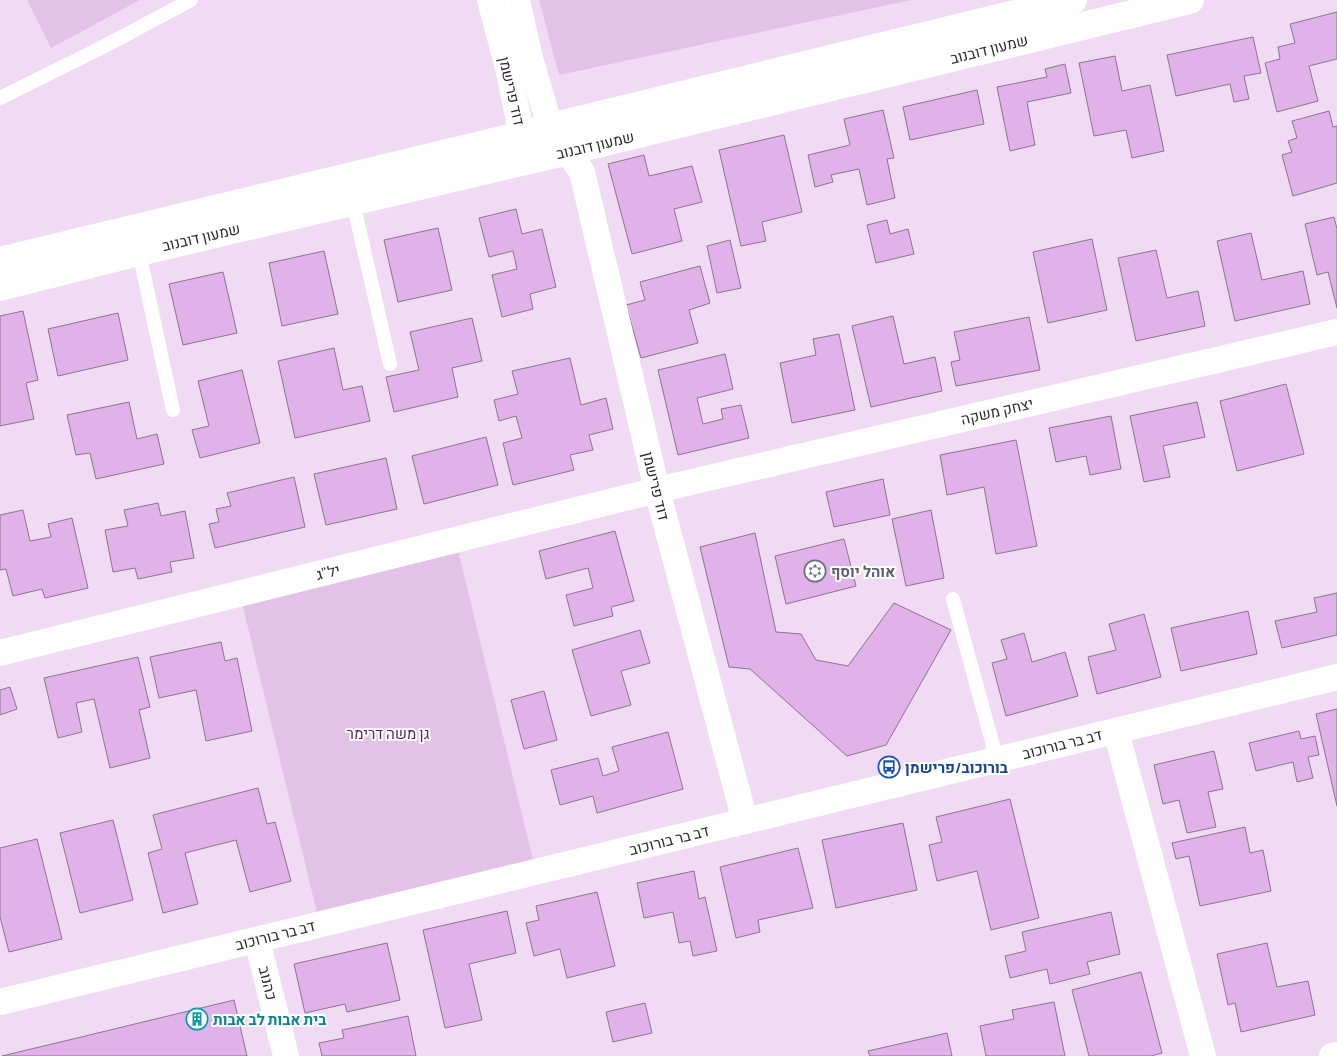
<svg xmlns="http://www.w3.org/2000/svg" width="1337" height="1056" font-family="Manrope,Heebo,sans-serif">
<style>
.green{fill:#e3c2e8}
.building{fill:#e1b1e9;stroke:#8a768d}
.lines{fill:none;stroke-linecap:round;stroke-linejoin:round}
.service{stroke:#fff;stroke-width:14}
.minor{stroke:#fff;stroke-width:26}
.tertiary{stroke:#fff;stroke-width:28}
.labels{text-anchor:middle;dominant-baseline:central;stroke-width:4;stroke-linejoin:round;paint-order:stroke}
.street-label{font-size:15px;fill:#302731;stroke:#fff}
.worship-label{font-size:15px;font-weight:bold;fill:#5b616d;stroke:#fff;text-anchor:start}
.park-label{font-size:15px;fill:#5a2163;stroke:#fff}
.transit-label{font-size:15px;font-weight:bold;fill:#164399;stroke:#fff;text-anchor:start}
.culture-label{font-size:15px;font-weight:bold;fill:#0d838f;stroke:#fff;text-anchor:start}
</style>
<rect width="100%" height="100%" fill="#f0daf4"/>
<g class="green">
<path d="M27,0H140L51,48Z"/>
<path d="M539,0H911L559,75Z"/>
<path d="M458,550L534,864L318,917L242,603Z"/>
</g>
<g class="building">
<path d="M1337,12V59L1309,66L1318,101L1277,112L1265,63L1280,59L1278,47L1295,43L1290,24Z"/>
<path d="M1253,37L1261,73L1244,76L1249,99L1234,102L1230,84L1176,96L1167,55Z"/>
<path d="M1115,56L1122,91L1150,85L1164,151L1132,158L1126,130L1094,136L1079,63Z"/>
<path d="M1065,64L1071,93L1027,102L1035,145L1010,151L997,87L1047,77L1045,69Z"/>
<path d="M977,90L984,124L910,140L903,107Z"/>
<path d="M883,110L894,158L887,159L895,198L867,205L859,169L831,175L833,182L815,187L808,155L850,145L844,119Z"/>
<path d="M1329,111L1333,127L1337,126V183L1293,196L1282,155L1292,152L1288,141L1297,138L1292,121Z"/>
<path d="M784,135L802,212L762,222L766,241L741,246L719,150Z"/>
<path d="M644,155L649,176L692,166L702,202L674,209L682,241L632,254L608,164Z"/>
<path d="M516,209L522,234L542,229L556,287L530,294L533,309L502,317L492,275L517,269L513,251L489,257L479,218Z"/>
<path d="M1334,217L1337,229V308L1328,272L1317,275L1305,224Z"/>
<path d="M887,220L890,234L908,229L914,254L876,263L867,225Z"/>
<path d="M438,228L452,290L398,302L384,240Z"/>
<path d="M1251,233L1262,280L1303,271L1310,304L1235,321L1217,241Z"/>
<path d="M1092,239L1107,310L1048,323L1033,252Z"/>
<path d="M730,240L741,288L717,293L707,246Z"/>
<path d="M1156,250L1167,298L1198,291L1205,326L1136,341L1118,258Z"/>
<path d="M324,251L338,314L282,326L269,263Z"/>
<path d="M700,266L710,303L689,310L698,343L641,358L626,305L645,300L640,282Z"/>
<path d="M223,272L237,333L183,345L169,284Z"/>
<path d="M23,311L38,380L26,383L34,419L0,426V316Z"/>
<path d="M118,313L128,360L58,376L48,329Z"/>
<path d="M893,316L904,364L935,357L942,391L871,407L852,326Z"/>
<path d="M1029,317L1040,370L956,386L951,362L960,360L954,332Z"/>
<path d="M472,318L482,361L452,368L458,397L394,412L386,377L419,370L410,332Z"/>
<path d="M839,334L855,410L792,423L780,363L816,355L813,339Z"/>
<path d="M334,348L343,390L362,386L370,421L295,438L278,361Z"/>
<path d="M725,354L733,389L697,398L703,424L723,419L721,409L741,405L749,438L678,455L658,370Z"/>
<path d="M570,358L581,405L606,398L613,429L589,435L593,450L570,455L574,470L513,485L503,443L522,438L516,416L499,421L494,400L518,394L512,371Z"/>
<path d="M242,370L260,443L200,458L192,430L209,426L198,381Z"/>
<path d="M1286,384L1304,454L1237,471L1220,401Z"/>
<path d="M129,402L137,439L157,434L164,464L96,479L90,453L76,455L67,415Z"/>
<path d="M1197,402L1205,437L1163,446L1170,477L1144,482L1130,416Z"/>
<path d="M1111,416L1121,469L1090,475L1086,456L1056,462L1049,428Z"/>
<path d="M486,437L498,485L424,504L412,456Z"/>
<path d="M1016,440L1037,546L996,554L984,487L947,495L940,455Z"/>
<path d="M386,458L397,509L326,525L314,474Z"/>
<path d="M294,477L305,527L215,548L209,524L219,522L216,509L231,506L227,493Z"/>
<path d="M883,479L890,515L834,527L826,492Z"/>
<path d="M158,503L161,516L185,511L194,558L170,562L172,572L138,579L135,568L113,572L105,530L128,526L124,510Z"/>
<path d="M23,510L30,541L51,537L48,524L72,518L88,588L45,598L42,589L13,596L6,569L0,570V515Z"/>
<path d="M931,510L944,578L906,586L892,519Z"/>
<path d="M615,531L634,601L611,607L613,616L574,626L566,595L593,588L588,568L546,579L539,551Z"/>
<path d="M755,533L776,632L801,634L816,660L848,666L894,603L951,630L886,745L847,756L750,669L729,667L700,547Z"/>
<path d="M844,539L856,586L786,604L775,556Z"/>
<path d="M1337,593V635L1282,648L1275,621L1317,612L1314,598Z"/>
<path d="M1248,611L1257,654L1181,671L1171,628Z"/>
<path d="M1144,614L1161,677L1097,694L1088,657L1116,650L1109,624Z"/>
<path d="M640,630L650,663L621,671L631,705L591,716L572,650Z"/>
<path d="M1024,633L1032,662L1065,652L1078,696L1006,716L992,663L1007,659L1001,640Z"/>
<path d="M221,642L225,661L237,658L252,731L206,741L196,690L159,698L150,657Z"/>
<path d="M138,657L150,707L139,710L150,758L110,768L94,699L76,703L82,732L58,738L44,678Z"/>
<path d="M10,687L17,709L0,715V690Z"/>
<path d="M544,691L557,740L524,749L511,700Z"/>
<path d="M1337,709V806L1316,714Z"/>
<path d="M1299,731L1301,739L1315,736L1319,755L1308,757L1313,778L1297,782L1293,762L1256,771L1249,743Z"/>
<path d="M668,732L683,789L597,813L593,796L560,805L551,770L598,758L603,776L619,771L612,747Z"/>
<path d="M1214,751L1223,789L1208,792L1216,827L1187,833L1179,800L1163,804L1154,765Z"/>
<path d="M258,788L267,824L275,822L291,881L250,892L236,840L185,853L198,904L163,913L148,853L162,849L153,815Z"/>
<path d="M1010,799L1039,918L991,930L977,871L937,881L929,845L942,842L936,817Z"/>
<path d="M113,820L133,900L80,913L60,833Z"/>
<path d="M903,823L917,890L836,908L822,840Z"/>
<path d="M1245,827L1250,853L1263,850L1271,891L1200,906L1189,856L1176,859L1172,843Z"/>
<path d="M37,839L62,939L9,952L0,917V848Z"/>
<path d="M798,848L813,908L758,920L760,932L736,938L720,867Z"/>
<path d="M694,871L699,899L705,897L717,951L693,956L690,941L679,943L673,912L644,918L637,883Z"/>
<path d="M597,892L615,966L567,978L560,949L534,956L526,923L539,920L536,906Z"/>
<path d="M507,911L516,953L469,964L482,1020L445,1028L423,930Z"/>
<path d="M1111,912L1120,954L1087,962L1090,974L1050,984L1047,969L1010,978L1005,956L1026,951L1022,932Z"/>
<path d="M387,943L400,1000L347,1012L345,1004L305,1013L294,964Z"/>
<path d="M1267,943L1277,987L1308,981L1315,1015L1241,1032L1235,1003L1228,1005L1217,954Z"/>
<path d="M1141,972L1162,1053L1151,1056H1089L1072,990Z"/>
<path d="M234,1000L247,1056H2L77,1038Z"/>
<path d="M1054,1002L1065,1056H986L980,1026L1014,1019L1012,1010Z"/>
<path d="M645,1003L652,1033L613,1042L606,1012Z"/>
<path d="M408,1016L416,1056H322L319,1043L344,1038L342,1030Z"/>
<path d="M947,1033L952,1056H870L868,1051Z"/>
</g>
<g class="lines">
<g class="service">
<path d="M0,98L101,48L191,0"/>
<path d="M353,202L390,364"/>
<path d="M139,252L173,410"/>
<path d="M953,599L997,760"/>
</g>
<g class="minor">
<path d="M490,0L508,68L522,135L531,141L540,144"/>
<path d="M517,0L530,58L550,127L582,172L657,490L745,821"/>
<path d="M0,653L657,490L1337,332"/>
<path d="M1116,731L1203,1056"/>
<path d="M257,940L286,1056"/>
<path d="M0,1002L1337,677"/>
<path d="M1332,1056L1337,1055"/>
</g>
<g class="tertiary">
<path d="M0,261L522,135L550,127L1073,0"/>
<path d="M0,287L139,252L568,151L1190,0"/>
</g>
</g>
<defs>
<g id="synagogue-ring" transform="scale(1.125)"><circle r="9.5" fill="#fff" stroke="#6b7280" stroke-width="1.5"/><path d="M0-6.5L5.6 3.2H-5.6ZM0 6.5L5.6-3.2H-5.6Z" fill="#6b7280"/></g>
<g id="bus-ring" transform="scale(1.125)"><circle r="9.5" fill="#fff" stroke="#1a4fb4" stroke-width="1.5"/><path d="M-5-6H5V4H4V6H2V4H-2V6H-4V4H-5ZM-3.5-4V0h7V-4ZM-3.5 1.2v1.5H-2V1.2ZM2 1.2v1.5H3.5V1.2Z" fill="#1a4fb4"/></g>
<g id="building-ring" transform="scale(1.125)"><circle r="9.5" fill="#fff" stroke="#0f9aa8" stroke-width="1.5"/><path d="M-4-6H4V6H1V3H-1V6H-4ZM-2.5-4.3h1.7v1.8h-1.7ZM.8-4.3h1.7v1.8H.8ZM-2.5-1h1.7V.8h-1.7ZM.8-1h1.7V.8H.8Z" fill="#0f9aa8"/></g>
</defs>
<g fill-rule="evenodd">
<use href="#synagogue-ring" x="815" y="571"/>
<use href="#bus-ring" x="889" y="767"/>
<use href="#building-ring" x="197" y="1019"/>
</g>
<g class="labels">
<g class="street-label">
<text transform="translate(989 49) rotate(-14)">שמעון דובנוב</text>
<text transform="translate(512 91) rotate(77)">דוד פרישמן</text>
<text transform="translate(595 145) rotate(-13)">שמעון דובנוב</text>
<text transform="translate(201 237) rotate(-13)">שמעון דובנוב</text>
<text transform="translate(997 411) rotate(-13)">יצחק משקה</text>
<text transform="translate(656 486) rotate(76)">דוד פרישמן</text>
<text transform="translate(328 572) rotate(-14)">יל"ג</text>
<text transform="translate(1062 744) rotate(-14)">דב בר בורוכוב</text>
<text transform="translate(669 840) rotate(-14)">דב בר בורוכוב</text>
<text transform="translate(275 935) rotate(-14)">דב בר בורוכוב</text>
<text transform="translate(268 983) rotate(76)">כהנוב</text>
</g>
<g class="worship-label">
<text x="831" y="571">אוהל יוסף</text>
</g>
<g class="park-label">
<text x="388" y="733">גן משה דרימר</text>
</g>
<g class="transit-label">
<text x="905" y="767">בורוכוב/פרישמן</text>
</g>
<g class="culture-label">
<text x="213" y="1019">בית אבות לב אבות</text>
</g>
</g>
</svg>
